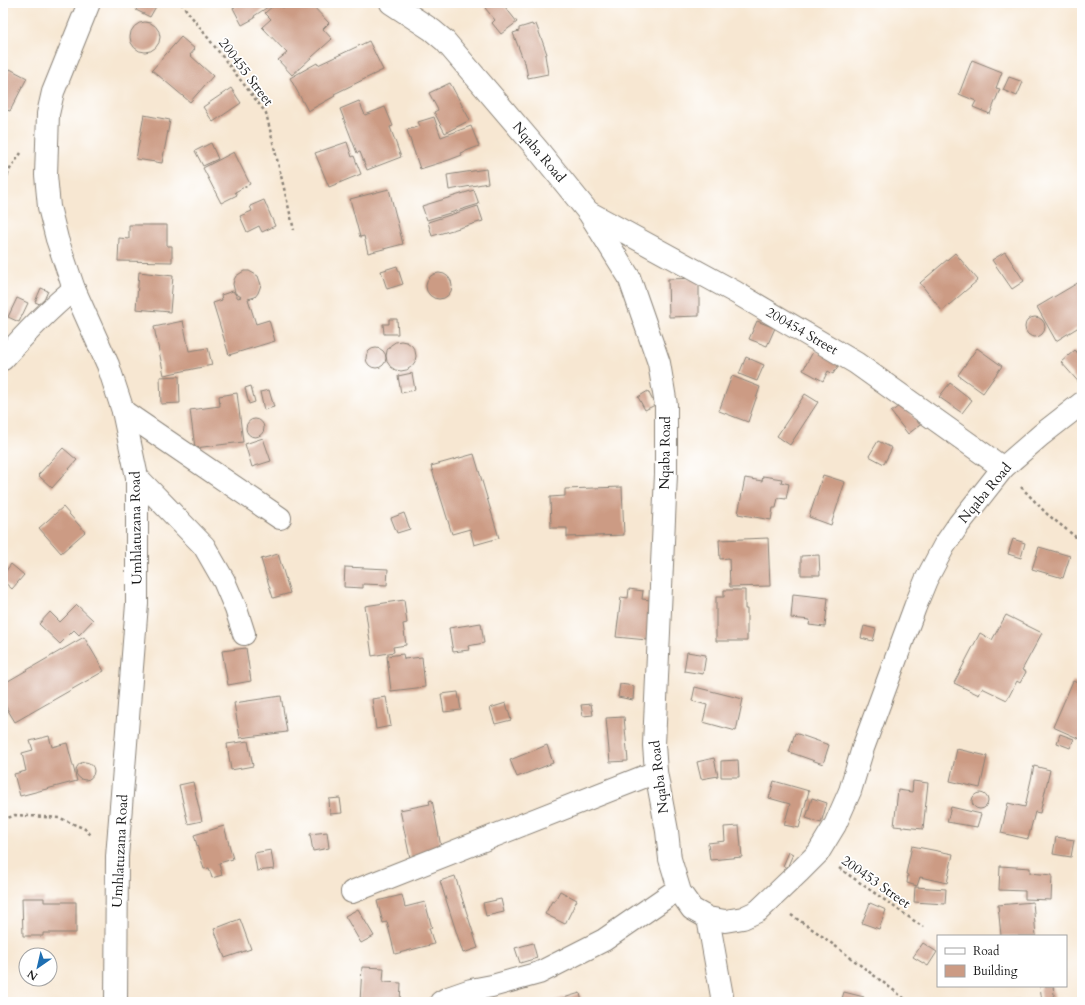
<svg xmlns="http://www.w3.org/2000/svg" width="1085" height="1005" font-family="Cardo,serif">
<style>
.building{fill:#cc9b84}
.lines{fill:none;stroke-linecap:round;stroke-linejoin:round}
.minor-casing{stroke:#8a8277;stroke-width:24}
.tertiary-casing{stroke:#8a8277;stroke-width:24}
.path{stroke:#8a8277;stroke-width:2.5;stroke-dasharray:3 3;stroke-linecap:butt}
.minor{stroke:#fff;stroke-width:22}
.tertiary{stroke:#fff;stroke-width:22}
.labels{text-anchor:middle;dominant-baseline:central;stroke-width:3.5;stroke-linejoin:round;paint-order:stroke}
.street-label{font-size:14px;fill:#1c1c1c;stroke:#fff}
</style>
<rect width="100%" height="100%" fill="#fff"/>
<filter id="ink" filterUnits="userSpaceOnUse"><feTurbulence type="fractalNoise" baseFrequency=".025" numOctaves="2"/><feDisplacementMap in="SourceGraphic" scale="8" xChannelSelector="R" yChannelSelector="G"/><feConvolveMatrix kernelMatrix="1 2 1 2 8 2 1 2 1" color-interpolation-filters="sRGB"/></filter>
<filter id="wash" filterUnits="userSpaceOnUse"><feTurbulence type="fractalNoise" baseFrequency=".012" numOctaves="4" result="noise"/><feDisplacementMap in="SourceGraphic" scale="16" xChannelSelector="R" yChannelSelector="G"/><feGaussianBlur stdDeviation="0.9" result="paint"/><feColorMatrix in="noise" values="0 0 0 0 0 0 0 0 0 0 0 0 0 0 0 0 0 1.4 0 .05"/><feComposite in="paint" operator="in"/></filter>
<g filter="url(#wash)">
<rect width="100%" height="100%" fill="#f7e7d2"/>
<g id="blocks">
<g class="building">
<path d="M140,3H158L150,17L136,10Z"/>
<path d="M242,3H274L254,16L255,18L242,25L233,8Z"/>
<path d="M276,3H278L283,8L288,3H310L329,23L323,29L332,39L292,75L278,60L287,53L262,27L271,19L265,13Z"/>
<path d="M492,3H502L517,22L501,34L492,23L495,20L485,8Z"/>
<circle cx="145" cy="37" r="15"/>
<path d="M532,24L533,26L536,24L547,54L545,55L548,74L528,78L525,62H524L513,33L519,31V28Z"/>
<path d="M181,37L195,49L190,55L213,76L190,102L152,70Z"/>
<path d="M369,41L383,70L334,94L335,96L308,111L290,78L317,63L318,65Z"/>
<path d="M972,60L1002,72L996,88L1000,89L990,114L973,107L976,101L959,94Z"/>
<path d="M10,69L27,78L10,111L7,110L3,119V83Z"/>
<path d="M1009,77L1023,82L1017,96L1003,90Z"/>
<path d="M450,83L470,120L445,133L434,112L438,110L429,93Z"/>
<path d="M231,88L241,103L213,122L203,107Z"/>
<path d="M359,101L365,115L385,107L393,126L390,127L401,157L367,170L360,152L357,153L340,109Z"/>
<path d="M144,115L170,120L162,163L136,159Z"/>
<path d="M434,117L441,137L471,126L479,146L461,153L462,155L449,160L420,169L407,130L420,126L418,122Z"/>
<path d="M347,142L352,157L354,156L361,174L329,187L315,153Z"/>
<path d="M211,143L218,159L203,166L195,151Z"/>
<path d="M234,152L250,184L235,192L237,195L221,203L203,168Z"/>
<path d="M486,169L488,183L449,190L447,175Z"/>
<path d="M389,189L403,244L368,253L364,236L360,237L350,199Z"/>
<path d="M474,190L479,204L427,220L422,206Z"/>
<path d="M264,200L275,226L262,232L259,226L247,232L240,216L252,211L250,206Z"/>
<path d="M478,206L483,221L432,236L428,222Z"/>
<path d="M129,225H167V246H172V262L118,261L119,238L129,239Z"/>
<path d="M1005,252L1024,281L1012,289L992,260Z"/>
<path d="M955,253L978,280L942,311L920,283Z"/>
<path d="M397,266L403,284L387,289L381,271Z"/>
<path d="M244,271H249L258,276L261,285L258,293L255,297L248,299L256,324L269,320L275,341L229,355L213,303L222,300L221,295L233,291L238,298L241,297L235,293L233,284L234,280L236,276Z"/>
<path d="M139,272L173,276L170,312L136,309Z"/>
<circle cx="439" cy="286" r="13"/>
<path d="M699,278V316L669,317L668,279Z"/>
<path d="M1081,281L1082,325L1056,341L1037,307Z"/>
<path d="M41,288L48,291L42,305L35,302Z"/>
<path d="M17,298L28,303L19,322L8,317Z"/>
<circle cx="1035" cy="327" r="10"/>
<path d="M389,319H397L398,334H384L383,324H389Z"/>
<path d="M183,321L189,351L208,348L212,365L164,375L154,327Z"/>
<path d="M757,321L775,328L767,346L749,339Z"/>
<circle cx="401" cy="356" r="15"/>
<path d="M977,348L1002,366L983,393L958,375Z"/>
<circle cx="376" cy="358" r="10"/>
<path d="M814,350L840,363L833,374L828,371L823,381L803,370Z"/>
<path d="M1075,350L1082,358V386L1061,362Z"/>
<path d="M746,357L764,365L757,381L739,374Z"/>
<path d="M412,373L415,390L401,393L398,376Z"/>
<path d="M179,376L180,403L161,404L160,377Z"/>
<path d="M732,376L760,387L748,422L719,411Z"/>
<path d="M950,383L972,400L962,413L939,397Z"/>
<path d="M251,386L255,402L249,404L245,388Z"/>
<path d="M269,390L274,407L264,410L260,392Z"/>
<path d="M648,391L655,405L645,410L638,397Z"/>
<path d="M237,393L243,442L195,448L190,410L220,406L219,396Z"/>
<path d="M805,394L818,402L790,445L777,436Z"/>
<path d="M903,403L920,425L908,434L891,412Z"/>
<circle cx="255" cy="428" r="9"/>
<path d="M263,438L271,461L252,467L245,444Z"/>
<path d="M878,441L892,448L884,464L869,456Z"/>
<path d="M63,448L77,460L52,488L38,475Z"/>
<path d="M474,454L499,538L474,545L470,529L452,534L431,466Z"/>
<path d="M823,475L845,482L831,525L809,517Z"/>
<path d="M763,476L782,479L781,482L789,484L786,499L778,498L776,508H773L771,520L738,514L745,478L762,481Z"/>
<path d="M622,487L624,535L567,537V528H551L550,497L565,496V489Z"/>
<path d="M63,507L85,532L61,553L39,528Z"/>
<path d="M404,513L410,529L397,533L391,518Z"/>
<path d="M768,538L770,586L730,587L729,558L720,559L719,540Z"/>
<path d="M1013,539L1025,543L1021,558L1008,554Z"/>
<path d="M1039,547L1070,556L1063,578L1032,569Z"/>
<path d="M278,554L290,593L273,598L261,559Z"/>
<path d="M819,555L820,575H801V556Z"/>
<path d="M11,564L24,575L12,589L3,581V575Z"/>
<path d="M345,567L388,569L387,585L363,584V588L344,587Z"/>
<path d="M629,589L643,591L642,599L651,600L647,640L616,637L621,597L628,598Z"/>
<path d="M724,590H745V609H747V641H716V597H724Z"/>
<path d="M793,594L828,598L825,627L809,625L810,620L791,618Z"/>
<path d="M404,600L407,623L403,624L406,645L393,647L394,652L372,656L365,606Z"/>
<path d="M77,605L93,620L79,635L74,630L60,644L39,624L50,612L60,622Z"/>
<path d="M1006,615L1042,633L1022,670L1026,672L1020,683L1017,681L1007,700L982,688L979,695L954,683L980,633L992,640Z"/>
<path d="M481,623L484,643L468,646L469,650L453,652L449,628Z"/>
<path d="M864,626L876,629L873,641L861,638Z"/>
<path d="M84,637L104,671L15,722L3,702V684Z"/>
<path d="M246,648L251,681L228,685L222,651Z"/>
<path d="M687,652L706,655L703,674L684,671Z"/>
<path d="M403,654L404,659L422,657L425,687L391,691L387,656Z"/>
<path d="M1073,681L1082,685V740L1053,727Z"/>
<path d="M620,684L634,686L633,700L618,697Z"/>
<path d="M695,687L743,699L736,731L703,722L707,705L692,701Z"/>
<path d="M458,692L461,710L444,712L441,694Z"/>
<path d="M281,696L287,732L240,738L234,703Z"/>
<path d="M386,697L391,726L376,729L372,699Z"/>
<path d="M506,703L511,720L495,724L490,708Z"/>
<path d="M591,704L593,715L583,716L581,705Z"/>
<path d="M624,717L628,761L610,762L606,718Z"/>
<path d="M795,733L829,745L823,764L789,752Z"/>
<path d="M1060,734L1074,739L1070,748L1057,743Z"/>
<path d="M49,736L52,747L67,743L77,781L20,796L14,774L26,771L22,753L33,750L30,741Z"/>
<path d="M248,741L253,766L231,770L227,744Z"/>
<path d="M547,745L553,763L517,777L510,760Z"/>
<path d="M957,749L987,756L980,788L950,781Z"/>
<path d="M714,758L718,776L701,779L697,762Z"/>
<path d="M738,760L739,777H721V761Z"/>
<circle cx="85" cy="771" r="9"/>
<path d="M1034,766L1050,770L1040,813L1035,812L1028,839L1001,833L1008,803L1025,807Z"/>
<path d="M774,781L809,791L799,828L784,825L790,804L769,798Z"/>
<path d="M913,781L928,783L923,829L894,826L898,790L912,792Z"/>
<path d="M193,782L202,821L188,824L179,785Z"/>
<circle cx="980" cy="801" r="8"/>
<path d="M340,798L342,813L330,814L329,799Z"/>
<path d="M812,798L827,803L821,823L806,818Z"/>
<path d="M432,800L442,852L410,858L400,810L430,804L429,801Z"/>
<path d="M951,807L981,814L977,827L947,822Z"/>
<path d="M224,826L233,859L219,863L222,875L212,878L209,868L204,869L194,835Z"/>
<path d="M739,826L742,857L710,860L708,843L725,841L724,827Z"/>
<path d="M327,832L329,848L313,851L310,834Z"/>
<path d="M1056,837L1074,840L1071,857L1053,854Z"/>
<path d="M912,846L953,854L947,883L920,877L917,886L907,883L908,875L906,874Z"/>
<path d="M271,850L274,869L257,871L254,853Z"/>
<path d="M789,852L793,854L787,868L783,866Z"/>
<path d="M1000,866L1030,868V873L1052,875L1051,900L1025,899V891L999,890Z"/>
<path d="M455,876L478,948L463,953L440,881Z"/>
<path d="M915,887L946,889L945,904L914,902Z"/>
<path d="M560,891L577,900L565,924L545,914L552,901L554,902Z"/>
<path d="M402,895L405,907L425,902L432,928H429L434,944L395,954L387,922L383,923L377,901Z"/>
<path d="M22,898H44V902H76V933H43V936H23Z"/>
<path d="M501,899L504,912L486,916L483,903Z"/>
<path d="M1033,902L1036,936H1001L998,905Z"/>
<path d="M870,903L886,910L879,929L862,923Z"/>
<path d="M358,909L374,936L361,943L345,916Z"/>
<path d="M240,919L251,949L225,958L214,929Z"/>
<path d="M533,943L537,958L520,963L515,948Z"/>
<path d="M923,943L937,952L928,966L913,957Z"/>
<path d="M362,967L384,968L383,982L401,983L400,1002H360Z"/>
<path d="M1040,986H1053L1055,1002H1042Z"/>
<path d="M844,992L864,997L863,1002H841Z"/>
<path d="M580,993L582,1002H550Z"/>
<path d="M1018,999L1019,1002H1001V1001Z"/>
</g>
</g>
</g>
<g filter="url(#ink)">
<use href="#blocks" fill-opacity="0" stroke="#8a8277" stroke-width="1"/>
<g class="lines">
<g class="minor-casing">
<g id="minor">
<path d="M391,3L432,30L445,41L538,150L589,213L629,277L659,363L666,405V474L654,745L656,772L667,831L670,859L680,892L692,909L708,918L725,921L743,918L758,911L800,871L818,853L835,825L850,791L863,748L915,607L926,580L944,546L959,524L1003,468L1041,435L1082,403"/>
<path d="M590,213L735,292L856,363L1003,468"/>
<path d="M3,359C25,334 48,310 74,289"/>
<path d="M123,411L280,518"/>
<path d="M137,477L204,546L224,581L236,609L244,634"/>
<path d="M352,892L656,772"/>
<path d="M708,918L723,1002"/>
<path d="M441,1002L448,998L471,990L492,986L539,973L604,940L678,889"/>
</g>
</g>
<g class="tertiary-casing">
<path id="tertiary" d="M89,3L53,92L48,114L46,175L49,207L57,239L74,289L108,365L123,411L137,477V604L117,857L116,1002"/>
</g>
<g class="path">
<path d="M181,3L266,113L294,230"/>
<path d="M3,187L10,169L21,153"/>
<path d="M1021,487L1047,514L1082,542"/>
<path d="M3,820L15,815L60,818L85,829L92,836"/>
<path d="M839,868L923,927"/>
<path d="M791,915L818,933L909,1002"/>
</g>
<use href="#minor" class="minor"/>
<use href="#tertiary" class="tertiary"/>
</g>
</g>
<g class="labels">
<g class="street-label">
<text transform="translate(246 72) rotate(53)">200455 Street</text>
<text transform="translate(539 152) rotate(50)">Nqaba Road</text>
<text transform="translate(802 331) rotate(30)">200454 Street</text>
<text transform="translate(665 453) rotate(-89)">Nqaba Road</text>
<text transform="translate(985 493) rotate(-50)">Nqaba Road</text>
<text transform="translate(136 528) rotate(-91)">Umhlatuzana Road</text>
<text transform="translate(659 777) rotate(-97)">Nqaba Road</text>
<text transform="translate(120 851) rotate(-87)">Umhlatuzana Road</text>
<text transform="translate(876 882) rotate(35)">200453 Street</text>
</g>
</g>
<rect width="1085" height="1005" fill="none" stroke="#fff" stroke-width="16"/>
<rect x="937" y="935" width="130" height="52" fill="#ffffff" stroke="#a4a4a4"/>
<rect x="945" y="948" width="20" height="6" fill="#ffffff" stroke="#a4a4a4"/>
<text x="973" y="955" font-size="12" fill="#1c1c1c">Road</text>
<rect x="945" y="965" width="20" height="12" fill="#cc9b84" stroke="#a4a4a4"/>
<text x="973" y="975" font-size="12" fill="#1c1c1c">Building</text>
<g transform="translate(38 967) rotate(214)"><circle r="19" fill="#ffffff" stroke="#a4a4a4"/>
<path d="M0-3L7 15L0 10L-7 15Z" fill="#1f6fb2"/>
<text y="-6" font-size="11" font-weight="bold" text-anchor="middle" fill="#1c1c1c">N</text>
</g>
</svg>
